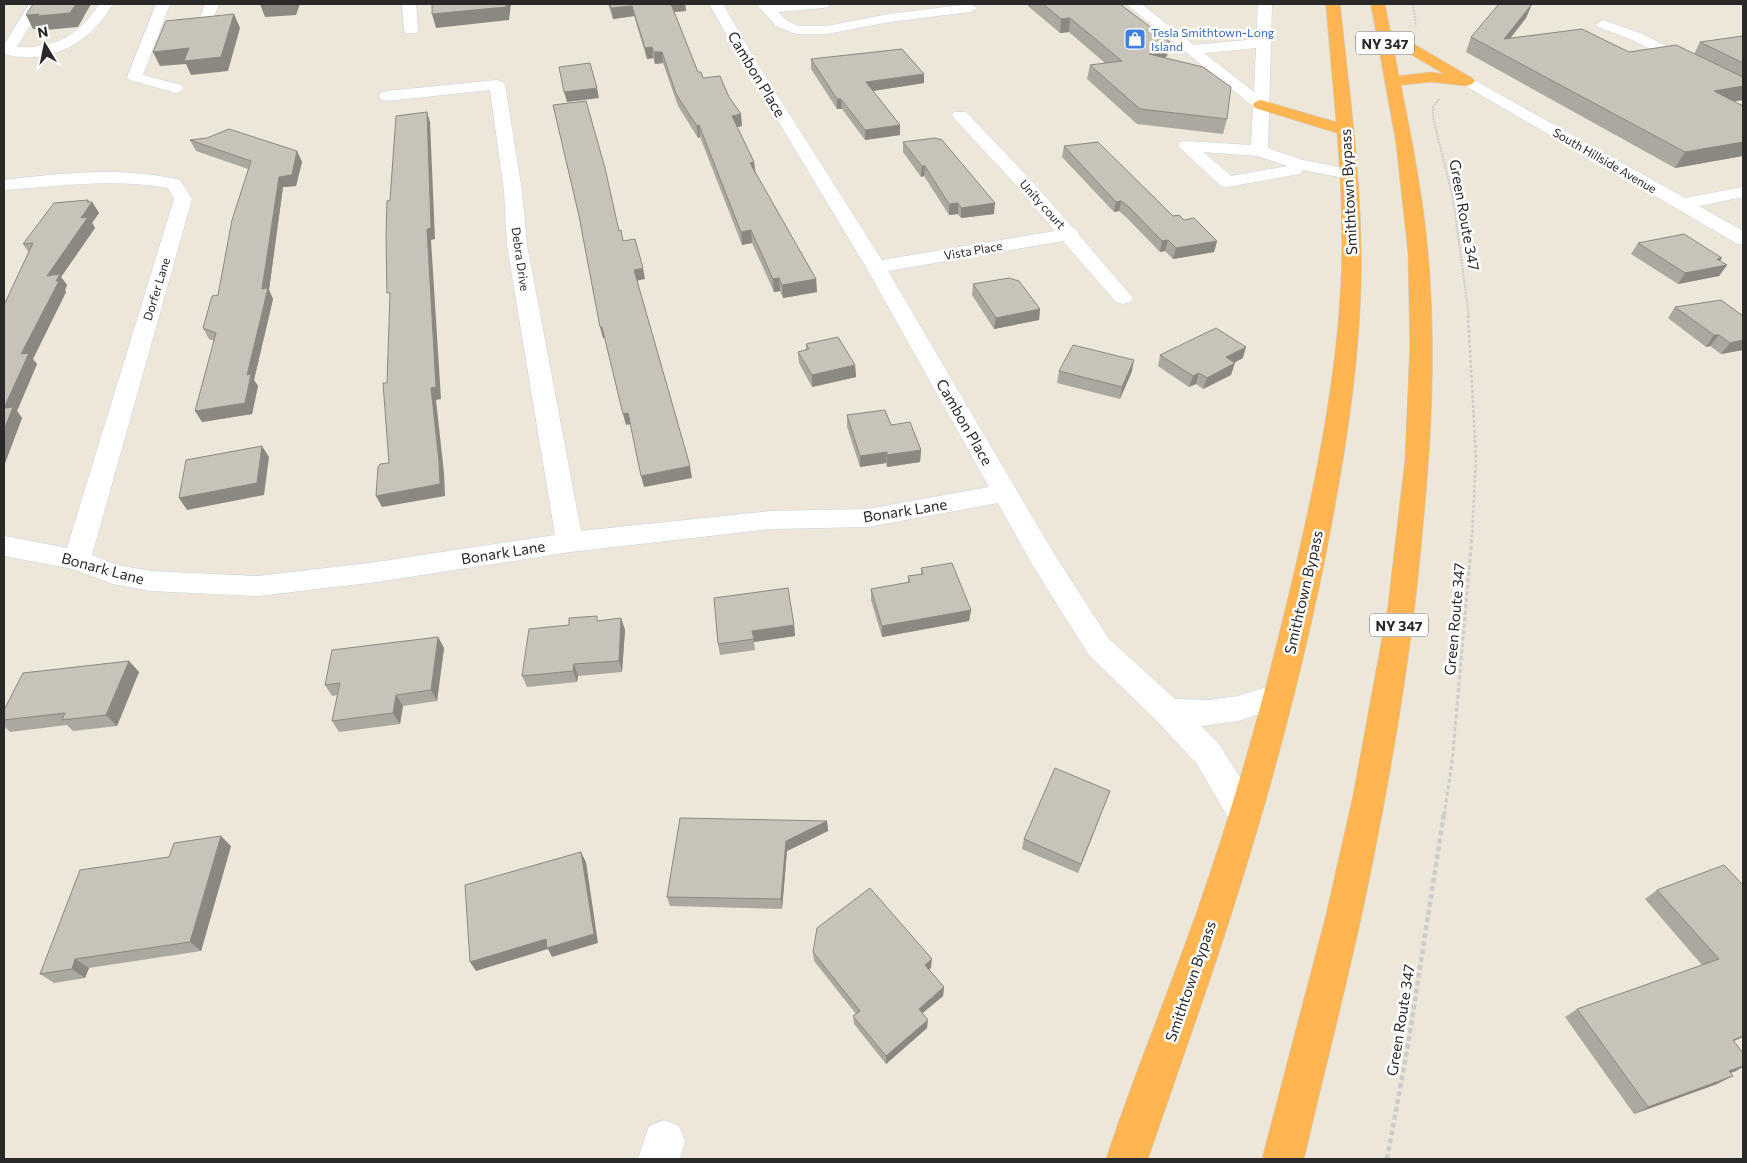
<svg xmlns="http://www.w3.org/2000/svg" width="1747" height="1163" font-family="Commissioner,sans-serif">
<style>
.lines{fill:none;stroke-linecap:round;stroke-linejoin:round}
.minor-casing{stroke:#cfd0e3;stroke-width:1}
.highway-casing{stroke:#ccc;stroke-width:1}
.path-far3{stroke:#ccc;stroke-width:2;stroke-dasharray:2 1;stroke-linecap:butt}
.path-far2{stroke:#ccc;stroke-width:2.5;stroke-dasharray:3 2;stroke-linecap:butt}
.path-far1{stroke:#ccc;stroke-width:3;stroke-dasharray:4 2.5;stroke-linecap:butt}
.path{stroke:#ccc;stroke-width:4.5;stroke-dasharray:5 3;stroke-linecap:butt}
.minor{fill:#fff;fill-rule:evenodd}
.highway{fill:#ffb551;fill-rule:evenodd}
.wall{fill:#aba89f}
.shaded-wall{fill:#8b8882}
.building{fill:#c7c3b9;stroke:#8b8882}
.labels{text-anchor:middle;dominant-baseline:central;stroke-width:5;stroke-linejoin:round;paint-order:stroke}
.far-shop-label{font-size:12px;fill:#366cbe;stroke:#fff;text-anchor:start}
.far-street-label{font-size:12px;fill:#292929;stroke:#fff}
.shield{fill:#fff;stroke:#696969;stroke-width:1}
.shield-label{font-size:14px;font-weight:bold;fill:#292929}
.street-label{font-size:15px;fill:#292929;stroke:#fff}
</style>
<rect width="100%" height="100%" fill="#ece7d9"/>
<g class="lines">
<g class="minor-casing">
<g id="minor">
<path d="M29,4H43L17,47C53,50 81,34 99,4H113C90,43 50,66 4,54V45Z"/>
<path d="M156,4H170L143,75L181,85L184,88L181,91L176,93L130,80L127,77Z"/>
<path d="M205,4H219L211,24L173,29L166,25L173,21L200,18Z"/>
<path d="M402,4H416L418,30L416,33H406L404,30Z"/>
<path d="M709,4H723L757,63L882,260L1055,231L1016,185L954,118L952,115L954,112H966L1028,177L1074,229L1077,230L1079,235L1133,298L1130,302L1123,304L1116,302L1063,241L888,271L1053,552L1109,639L1175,699L1210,700L1238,696L1279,683L1290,686L1294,695L1290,704L1238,721L1201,726L1219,744L1257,804L1262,815L1257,826L1245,830L1233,826L1197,764L1156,720L1089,655L1033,566L998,503L868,527L771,529L570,552L377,582L258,596L151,591L113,584L73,569L4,556V536L67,548L174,199L168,188C113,178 59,186 4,190V180C63,173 122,166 180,180L192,199L92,555L117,565L151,571L258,576L377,562L555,535L507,245L504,191L490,90L387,101L381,99L379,96L381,93L387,91L497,80L502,82L505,85L522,191L527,245L581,531L771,511L868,509L989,487L866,267L743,63Z"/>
<path d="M756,4H830L828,7L823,8L778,12L786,20L798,26H827L889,14L970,4L977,8L970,12L889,22L827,34H796L776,26Z"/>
<path d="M1126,4H1141L1194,45L1256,39L1258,4H1272L1268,148L1303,160L1355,170L1358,174L1355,178L1349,179L1303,170L1300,174L1294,175L1227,187L1221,186L1178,146L1180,142L1186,141L1251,145L1253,106ZM1256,48L1254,92L1204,53ZM1203,152L1257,156L1288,166L1231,176Z"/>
<path d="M1603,20L1640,33L1743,84V95L1630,39L1598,27L1596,24Z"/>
<path d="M1467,76L1685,198L1743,187V197L1699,206L1743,231V245L1736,243L1462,84L1459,81L1462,78Z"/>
<path d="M664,1120L679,1126L685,1141L680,1159H638L649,1126Z"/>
</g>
</g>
<g class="highway-casing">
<g id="highway">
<path d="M1326,4H1340C1350,97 1363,189 1361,282C1359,374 1343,465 1326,554C1304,663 1276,771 1243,877C1214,972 1180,1065 1148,1159H1106C1133,1077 1167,996 1196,914C1232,812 1262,707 1287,602C1310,507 1331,411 1339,314C1344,253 1342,193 1337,133L1255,108L1253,105L1255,102L1261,100L1336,122Z"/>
<path d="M1371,4H1385L1390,30L1472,78L1475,81L1472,84L1467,86L1431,82L1401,85C1412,140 1423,196 1428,252C1436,343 1432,435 1423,525C1412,656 1389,786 1362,914C1344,996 1323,1077 1304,1159H1262L1326,915L1353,796L1388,606L1405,460L1410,345L1408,252L1396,143ZM1393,44L1444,74L1431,72L1399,76Z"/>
</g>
</g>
<g class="path-far3">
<path d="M1413,4L1416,26"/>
<path d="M1439,99L1433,107V117L1453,198L1469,316"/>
</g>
<path class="path-far2" d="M1468,315L1476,457L1472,537"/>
<path class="path-far1" d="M1444,815L1452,763L1472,536"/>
<path class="path" d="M1387,1159L1408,1045L1444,813"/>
<use href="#minor" class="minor"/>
<use href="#highway" class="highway"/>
</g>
<g class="wall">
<path d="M608,4H685L686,11L674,12L698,72L742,126L737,127L754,162L755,172L816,279L817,292L783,298L780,291L774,292L752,243L742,245L700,137L698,138L678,106L663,63L655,64L653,58L647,59L634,16L613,19Z"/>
<path d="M1029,4H1120L1167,56L1164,57L1227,119L1223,134L1137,124L1087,79L1090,65L1105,63L1069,32L1060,33L1028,6Z"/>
<path d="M1532,4L1526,18L1510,38L1629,52L1694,54L1700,42L1743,36V100L1734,101L1743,106V156L1675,168L1466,52L1471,37Z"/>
<path d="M811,59L924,74V83L873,91L900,125V135L865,140L842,109H837L811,69Z"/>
<path d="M190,140L297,151L302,162L296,186L283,187L269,290L273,299L254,380L258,386L252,414L202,422L214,341L209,339L203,328L218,295L248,169L196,151Z"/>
<path d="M903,142L994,214L961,218L958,214L949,215L924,176L921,177L903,152Z"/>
<path d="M1064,146L1173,216L1184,220L1217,241L1214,252L1173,259L1165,251L1160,252L1127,218L1119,211L1114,212L1062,157Z"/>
<path d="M89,202H92L99,213L92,223L95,228L61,277L67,285L65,290L66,292L33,359L37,364L17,411L22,418L4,466V305L29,253L23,244Z"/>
<path d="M1638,243L1720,261L1727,265L1719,276L1678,284L1631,254Z"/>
<path d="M973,284L1040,309L1039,320L994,329L972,295Z"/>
<path d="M1675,307L1743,316V350L1721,354L1710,346L1706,347L1668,318Z"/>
<path d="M806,344L855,365L856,377L812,387L799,363L798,352L806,350Z"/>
<path d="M1160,355L1243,358L1234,363L1231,375L1203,389L1196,384L1189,387L1158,366Z"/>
<path d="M1059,371H1132L1120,399L1057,383Z"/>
<path d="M847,415L891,425L921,450L920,462L887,467L886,463L860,467L847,427Z"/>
<path d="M921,568L971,610L969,621L882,637L871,600V589L908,583V576L921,574Z"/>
<path d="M621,618L625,630L622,672L578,676L577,682L527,687L522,676L569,625L598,621Z"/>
<path d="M794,625L795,636L754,642L755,650L720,655L718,644Z"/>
<path d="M438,637L444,648L437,701L403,706L400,724L339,732L332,721L337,695L332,696L325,685Z"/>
<path d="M129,661L139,672L117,726L73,731L67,725L10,732L4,726V710Z"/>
<path d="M1110,791L1078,873L1022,849L1024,839Z"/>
<path d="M827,821L828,831L787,851L782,909L670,906L667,897Z"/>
<path d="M231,846L201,951L89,968L85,978L54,983L40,974L169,857Z"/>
<path d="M1724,865L1736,1071L1730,1073L1717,1084L1634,1114L1565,1017L1577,1009L1702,965L1645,899L1657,890Z"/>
<path d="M813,952L931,968L929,970L944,987L943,996L922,1013L927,1028L886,1064L854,1024L853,1016L856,1014L814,961Z"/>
</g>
<g class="shaded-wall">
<path d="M76,4H91L78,27L45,30L44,28L33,29L26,15Z"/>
<path d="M260,4H300L296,15L265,17Z"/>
<path d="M506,4H511L509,20L436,28L432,14Z"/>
<path d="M670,4H685L686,11L671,12Z"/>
<path d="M1532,4L1526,18L1498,54L1504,39Z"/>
<path d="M632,6L634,16L613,19L611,8Z"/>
<path d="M234,14L240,28L228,71L191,75L186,64L160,66L153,52Z"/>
<path d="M1070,18L1069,32L1060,33L1061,19Z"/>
<path d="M1170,42L1167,56L1146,68L1149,54Z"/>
<path d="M652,47L653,58L647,59L645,48Z"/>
<path d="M654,52H662L663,63L655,64Z"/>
<path d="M924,74V83L866,92V82Z"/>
<path d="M1743,86V100L1705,106L1714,91Z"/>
<path d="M597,88L599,98L567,102L564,92Z"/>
<path d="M837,99H841L842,109H837Z"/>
<path d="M427,112L430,122L435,239L431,240L441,399L436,400L444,473L445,496L382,507L376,496L431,388L427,229Z"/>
<path d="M741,114L742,126L733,128L732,116Z"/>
<path d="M699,125L700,137L698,138L697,126Z"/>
<path d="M900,125V135L865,140V130Z"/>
<path d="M1743,142V156L1675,168L1685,152Z"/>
<path d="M297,151L302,162L296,186L283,187L269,290L273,299L254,380L258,386L252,414L202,422L195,411L247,375L262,289L279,177Z"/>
<path d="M754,162L756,175L750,163Z"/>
<path d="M922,166H925L924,176L921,177Z"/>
<path d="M88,200L91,204L92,202L99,213L92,223L95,228L61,277L67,285L65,290L66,292L33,359L37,364L17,411L22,418L4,466V408L47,276L81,218Z"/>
<path d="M1121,201L1119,211L1114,212L1116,202Z"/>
<path d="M958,203V214L949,215V204Z"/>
<path d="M995,203L994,214L961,218V208Z"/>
<path d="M751,230L752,243L742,245L741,232Z"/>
<path d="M1168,240L1165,251L1160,252L1162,241Z"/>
<path d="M1217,241L1214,252L1173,259L1176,248Z"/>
<path d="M1722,258L1716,267L1727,265L1719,276L1678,284L1685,273L1717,259Z"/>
<path d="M643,268L645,279L636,281L634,270Z"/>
<path d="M779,278L780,291L774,292L773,279Z"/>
<path d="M816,279L817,292L783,298L782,285Z"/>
<path d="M1040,309L1039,320L994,329L996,318Z"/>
<path d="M600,327H602L605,338H603Z"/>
<path d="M1714,335H1719L1710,346L1706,347Z"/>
<path d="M1743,340V350L1721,354L1730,343Z"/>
<path d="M1246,347L1243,358L1222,369L1226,357Z"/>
<path d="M1134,360L1132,371L1120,399L1122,387Z"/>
<path d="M1235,363L1231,375L1203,389L1207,378Z"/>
<path d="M855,365L856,377L812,387V375Z"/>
<path d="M1199,373L1196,384L1189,387L1193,376Z"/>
<path d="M628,413L631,424L626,425L623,414Z"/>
<path d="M262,446L269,457L264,495L187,510L179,498Z"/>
<path d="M921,450L920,462L887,467V455Z"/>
<path d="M887,452L886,463L860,467V456Z"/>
<path d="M690,466L692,478L644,487L641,476Z"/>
<path d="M971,610L969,621L882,637V626Z"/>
<path d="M621,618L625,630L622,672L619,661Z"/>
<path d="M794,625L795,636L754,642L752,631Z"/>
<path d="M438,637L444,648L437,701L431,690Z"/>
<path d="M129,661L139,672L117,726L106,715Z"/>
<path d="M574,664L578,676L577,682L573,671Z"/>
<path d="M396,695L403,706L400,724L393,713Z"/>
<path d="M1110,791L1106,801L1078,873L1081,864Z"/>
<path d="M827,821L828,831L787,851L782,909L781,899L786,841Z"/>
<path d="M221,836L231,846L201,951L190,942Z"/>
<path d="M581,852L586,862L598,943L552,957L548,949L476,971L470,962Z"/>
<path d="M75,959L89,968L85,978L72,969Z"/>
<path d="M932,959L931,968L924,974L925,965Z"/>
<path d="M944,987L943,996L918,1017L919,1009Z"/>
<path d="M928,1020L927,1028L886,1064V1056Z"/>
<path d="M1743,1036V1037L1718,1048L1733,1040Z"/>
<path d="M1743,1066V1067L1736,1071L1714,1079L1729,1071Z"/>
<path d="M1733,1076L1717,1084L1634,1114L1648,1107Z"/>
</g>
<g class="building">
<path d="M33,4H76L70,13L37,16L39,14L26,15Z"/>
<path d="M432,4H506V7L432,14Z"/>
<path d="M610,4H671L698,72H701L703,78L720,76L729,97L741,114L732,116L754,162L750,163L816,279L782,285L779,278L773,279L751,230L741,232L699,125L697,126L676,94L662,52H654L652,47L645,48L632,6L611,8Z"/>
<path d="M1043,4H1120L1170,42L1149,54L1203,67L1231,87L1227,119L1140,109L1090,65L1122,61L1070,18L1061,19Z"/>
<path d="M1499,4H1532L1504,39L1582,29L1629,52L1676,45L1743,77V86L1714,91L1743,106V142L1685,152L1471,37Z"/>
<path d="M234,14L221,57L184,61L189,48L153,52L166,21Z"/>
<path d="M1743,36V63L1700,42Z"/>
<path d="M902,49L924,74L866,82L900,125L865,130L841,99H837L811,59Z"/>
<path d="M590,63L597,88L564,92L559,67Z"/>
<path d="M586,101L605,168L619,231L621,230L623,241L635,239L643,268L634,270L690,466L641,476L628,413L623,414L602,327H600L579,216L553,105Z"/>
<path d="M427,112L431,228L427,229L436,387L431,388L439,462L440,484L376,496L378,467L380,464L389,463L383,383H387L390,293H387L386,235L387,201L390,200L396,116Z"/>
<path d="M229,129L297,151L292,175L279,177L262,289L268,288L247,375L251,374L245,403L195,411L216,333L203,328L212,296L218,295L232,220L251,161L190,140L207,138Z"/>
<path d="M935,138L942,140L995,203L961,208L958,203L949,204L925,166H922L903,142Z"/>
<path d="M1098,142L1173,216L1179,215L1184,220L1194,218L1217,241L1176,248L1168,240L1162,241L1129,207L1121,201L1116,202L1064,146Z"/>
<path d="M88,200L87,202H92L81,218L88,217L47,276L60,274L56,281H59L21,354L29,353L4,408V305L33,243L23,244L54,203Z"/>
<path d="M1684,234L1722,258L1717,259L1727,265L1685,273L1638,243Z"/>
<path d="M1009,278L1019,281L1040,309L996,318L973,284Z"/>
<path d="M1721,300L1743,316V340L1730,343L1719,335H1714L1675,307Z"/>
<path d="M1216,328L1246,347L1226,357L1235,363L1207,378L1199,373L1193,376L1160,355Z"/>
<path d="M838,337L855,365L812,375L798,352L809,349L806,344Z"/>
<path d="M1073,345L1134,360L1122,387L1059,371Z"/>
<path d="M13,407L4,430V408Z"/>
<path d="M885,410L891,425L910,422L921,450L887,455V452L860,456L847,415Z"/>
<path d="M262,446L257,483L179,498L186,460Z"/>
<path d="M952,563L971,610L882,626L871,589L910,582L908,576L923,574L921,568Z"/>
<path d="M788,588L794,625L752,631L754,639L718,644L714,598Z"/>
<path d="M597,616V621L621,618L619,661L574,664L573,671L522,676L529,629L569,625V618Z"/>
<path d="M438,637L431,690L396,695L393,713L332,721L340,683L325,685L332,650Z"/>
<path d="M129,661L106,715L62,720L65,713L4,720V710L23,673Z"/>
<path d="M1055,768L1110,791L1081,864L1024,839Z"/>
<path d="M680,818L827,821L786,841L781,899L667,897Z"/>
<path d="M221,836L190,942L75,959L72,969L40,974L80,870L169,857L174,843Z"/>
<path d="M581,852L594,934L547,948L546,939L470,962L465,885Z"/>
<path d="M1724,865L1743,885V1036L1733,1040L1743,1053V1066L1729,1071L1733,1076L1648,1107L1577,1009L1719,959L1657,890Z"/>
<path d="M870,888L932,959L925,965L944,987L919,1009L928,1020L886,1056L853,1016L860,1011L813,952L817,928Z"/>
</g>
<defs>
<g id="shop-square" transform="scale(1.125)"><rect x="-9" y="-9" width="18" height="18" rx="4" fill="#3f7fe0" stroke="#fff"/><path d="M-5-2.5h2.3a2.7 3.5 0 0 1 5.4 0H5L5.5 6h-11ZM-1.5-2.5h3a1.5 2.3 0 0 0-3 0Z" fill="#fff"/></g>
</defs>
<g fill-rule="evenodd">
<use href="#shop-square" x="1135" y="39"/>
</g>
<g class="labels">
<g class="far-shop-label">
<text x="1151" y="32">Tesla Smithtown-Long<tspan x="1151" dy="14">Island</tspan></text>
</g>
<g class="far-street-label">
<text transform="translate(1605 160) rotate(30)">South Hillside Avenue</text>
<text transform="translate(1043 204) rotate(48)">Unity court</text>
<text transform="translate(973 250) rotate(-10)">Vista Place</text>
<text transform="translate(521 259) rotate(82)">Debra Drive</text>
<text transform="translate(156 289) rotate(-73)">Dorfer Lane</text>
</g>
<g class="shield">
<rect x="1356" y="31.5" width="58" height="23" rx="4"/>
<rect x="1370" y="613.5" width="58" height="23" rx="4"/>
</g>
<g class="shield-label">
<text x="1385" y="43">NY 347</text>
<text x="1399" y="625">NY 347</text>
</g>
<g class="street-label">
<text transform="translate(757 74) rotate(59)">Cambon Place</text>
<text transform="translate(1348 192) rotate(-93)">Smithtown Bypass</text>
<text transform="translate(1465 215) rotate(80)">Green Route 347</text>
<text transform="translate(965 422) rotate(60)">Cambon Place</text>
<text transform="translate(905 510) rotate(-9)">Bonark Lane</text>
<text transform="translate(503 552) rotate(-9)">Bonark Lane</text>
<text transform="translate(103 568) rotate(15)">Bonark Lane</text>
<text transform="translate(1303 592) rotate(-77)">Smithtown Bypass</text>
<text transform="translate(1454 619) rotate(-85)">Green Route 347</text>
<text transform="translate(1190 981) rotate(-71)">Smithtown Bypass</text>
<text transform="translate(1400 1020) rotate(-81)">Green Route 347</text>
</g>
</g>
<rect width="1747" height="1163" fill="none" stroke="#292929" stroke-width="10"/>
<g transform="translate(45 45) rotate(350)" stroke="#ffffff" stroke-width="4" paint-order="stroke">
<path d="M0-4L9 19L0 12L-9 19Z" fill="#292929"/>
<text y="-8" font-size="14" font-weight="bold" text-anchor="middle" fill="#292929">N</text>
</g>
</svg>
